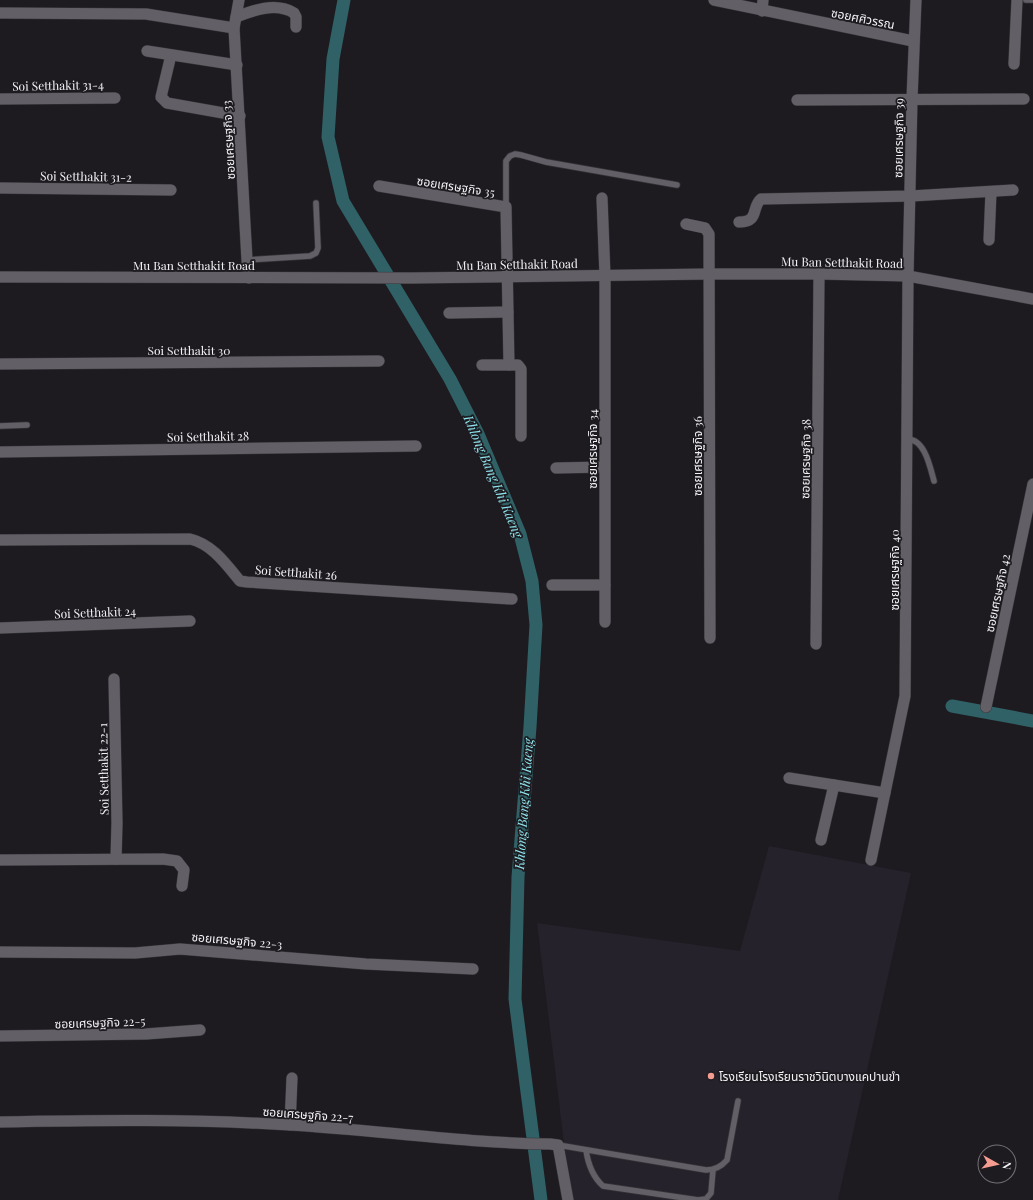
<svg xmlns="http://www.w3.org/2000/svg" width="1033" height="1200" font-family="'Playfair Display','Noto Sans Thai',serif">
<style>
.built{fill:#25222c}
.lines{fill:none;stroke-linecap:round;stroke-linejoin:round}
.canal{stroke:#2f6166;stroke-width:13}
.service-casing{stroke:#363539;stroke-width:7}
.minor-casing{stroke:#363539;stroke-width:12}
.tertiary-casing{stroke:#363539;stroke-width:12}
.service{stroke:#626066;stroke-width:5.5}
.minor{stroke:#626066;stroke-width:11}
.tertiary{stroke:#626066;stroke-width:11}
.poi-dot{fill:#f59c91;stroke:#1d1b20;stroke-width:1.5}
.labels{text-anchor:middle;dominant-baseline:central;stroke-width:3.5;stroke-linejoin:round;paint-order:stroke}
.street-label{font-size:12px;fill:#f2f1f4;stroke:#1d1b20}
.poi-label{font-size:12px;fill:#f2f1f4;stroke:#1d1b20;text-anchor:start}
.water-label{font-size:13px;font-style:italic;fill:#8fe5ee;stroke:#1d1b20}
</style>
<rect width="100%" height="100%" fill="#1d1b20"/>
<path class="built" d="M769,846L911,873L838,1200H571L537,923L740,951Z"/>
<g class="lines">
<g class="canal">
<path d="M344,0L333,59L328,137L343,201L450,379L478,434L520,534L532,581L536,625L530,727L518,877L515,999L541,1200"/>
<path d="M952,706L1033,721"/>
</g>
<g class="service-casing">
<g id="service">
<path d="M1026,0H1033"/>
<path d="M506,207V161L510,156L515,154L521,155L546,162L677,185"/>
<path d="M247,260L310,256L316,253L318,248L316,203"/>
<path d="M0,426L27,425"/>
<path d="M907,439C925,439 930,467 934,481"/>
<path d="M558,1145L706,1170C715,1170 721,1167 727,1160L738,1101"/>
<path d="M586,1150C588,1164 593,1177 603,1186L698,1200L706,1199L711,1193L713,1170"/>
</g>
</g>
<g class="minor-casing">
<g id="minor">
<path d="M239,0L234,28L247,260L249,278"/>
<path d="M714,0L913,41"/>
<path d="M762,11L763,0"/>
<path d="M0,13L146,14L234,28"/>
<path d="M236,17C254,10 276,2 294,13L296,17V27"/>
<path d="M147,51L237,65"/>
<path d="M171,55L161,97L167,103L240,116"/>
<path d="M1014,64L1017,0"/>
<path d="M0,99L115,98"/>
<path d="M797,100L1024,99"/>
<path d="M379,186L506,207L509,365H518L521,369V436"/>
<path d="M0,188L171,190"/>
<path d="M602,198L605,276V622"/>
<path d="M739,222C760,222 751,207 761,199L911,196L1013,190"/>
<path d="M686,224L705,228L709,234L710,638"/>
<path d="M989,240L991,192"/>
<path d="M449,313L508,312"/>
<path d="M0,364L379,361"/>
<path d="M482,365H509"/>
<path d="M0,452L416,446"/>
<path d="M556,468L604,467"/>
<path d="M0,540L190,539C212,544 226,564 240,581L247,582L512,599"/>
<path d="M552,585H605"/>
<path d="M0,628L190,621"/>
<path d="M816,644L819,274"/>
<path d="M114,679L117,823L116,859"/>
<path d="M986,707L1033,484"/>
<path d="M789,778L885,793"/>
<path d="M821,840L834,785"/>
<path d="M0,860L163,859L177,861L184,870L182,886"/>
<path d="M871,860L905,696L908,276L912,99L916,0"/>
<path d="M0,952L135,953L180,949L366,964L473,969"/>
<path d="M0,1036L146,1034L200,1030"/>
<path d="M0,1122C97,1120 194,1119 290,1125C377,1130 463,1143 550,1144L558,1145L568,1200"/>
<path d="M290,1125L292,1078"/>
</g>
</g>
<g class="tertiary-casing">
<path id="tertiary" d="M0,277L411,278L709,274H819L908,276L1033,299"/>
</g>
<use href="#service" class="service"/>
<use href="#minor" class="minor"/>
<use href="#tertiary" class="tertiary"/>
</g>
<circle class="poi-dot" cx="711" cy="1076" r="4"/>
<g class="labels">
<g class="street-label">
<text transform="translate(863 18) rotate(11)">ซอยศศิวรรณ</text>
<text transform="translate(58 85) rotate(-1)">Soi Setthakit 31-4</text>
<text transform="translate(898 138) rotate(-89)">ซอยเศรษฐกิจ 39</text>
<text transform="translate(228 140) rotate(-93)">ซอยเศรษฐกิจ 33</text>
<text transform="translate(86 176) rotate(1)">Soi Setthakit 31-2</text>
<text transform="translate(456 186) rotate(9)">ซอยเศรษฐกิจ 35</text>
<text transform="translate(842 262) rotate(1)">Mu Ban Setthakit Road</text>
<text transform="translate(517 264) rotate(-1)">Mu Ban Setthakit Road</text>
<text x="194" y="265">Mu Ban Setthakit Road</text>
<text x="189" y="350">Soi Setthakit 30</text>
<text transform="translate(208 436) rotate(-1)">Soi Setthakit 28</text>
<text transform="translate(592 449) rotate(-90)">ซอยเศรษฐกิจ 34</text>
<text transform="translate(697 456) rotate(-90)">ซอยเศรษฐกิจ 36</text>
<text transform="translate(805 459) rotate(-89)">ซอยเศรษฐกิจ 38</text>
<text transform="translate(894 570) rotate(-90)">ซอยเศรษฐกิจ 40</text>
<text transform="translate(296 572) rotate(4)">Soi Setthakit 26</text>
<text transform="translate(997 593) rotate(-78)">ซอยเศรษฐกิจ 42</text>
<text transform="translate(95 612) rotate(-2)">Soi Setthakit 24</text>
<text transform="translate(103 769) rotate(-91)">Soi Setthakit 22-1</text>
<text transform="translate(237 940) rotate(5)">ซอยเศรษฐกิจ 22-3</text>
<text transform="translate(100 1022) rotate(-2)">ซอยเศรษฐกิจ 22-5</text>
<text transform="translate(308 1114) rotate(4)">ซอยเศรษฐกิจ 22-7</text>
</g>
<g class="poi-label">
<text x="719" y="1076">โรงเรียนโรงเรียนราชวินิตบางแคปานขำ</text>
</g>
<g class="water-label">
<text transform="translate(494 476) rotate(67)">Khlong Bang Khi Kaeng</text>
<text transform="translate(523 804) rotate(-86)">Khlong Bang Khi Kaeng</text>
</g>
</g>
<g transform="translate(997 1164) rotate(98)"><circle r="19" fill="#1d1b20" stroke="#727175"/>
<path d="M0-3L7 15L0 10L-7 15Z" fill="#f59c91"/>
<text y="-6" font-size="11" font-weight="bold" text-anchor="middle" fill="#f2f1f4">N</text>
</g>
</svg>
